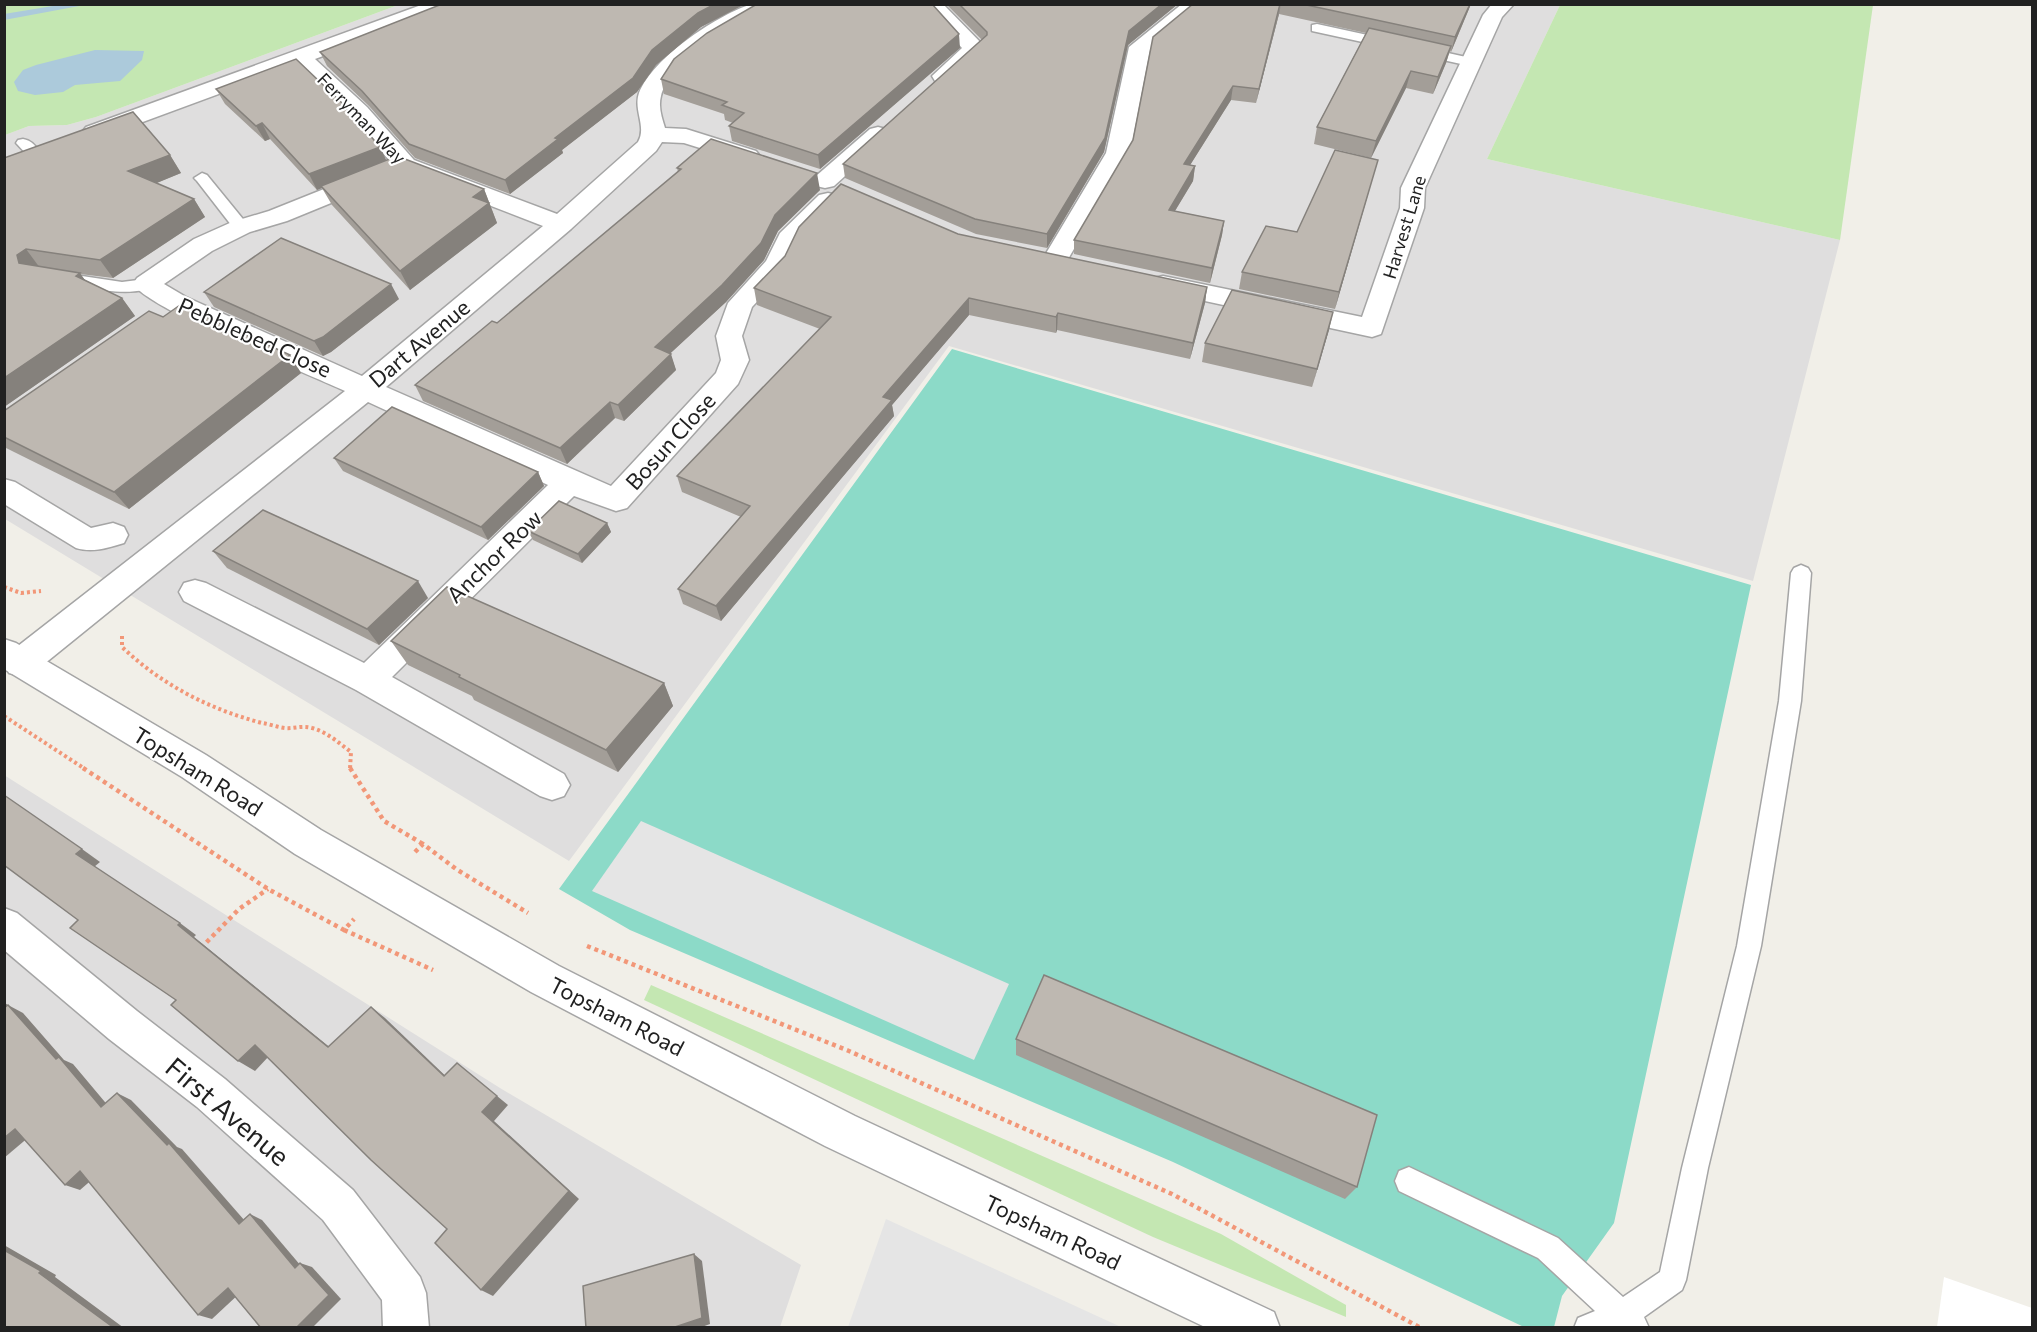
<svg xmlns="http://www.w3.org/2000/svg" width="2037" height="1332" font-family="Commissioner,sans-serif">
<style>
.residential{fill:#dfdede}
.grass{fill:#c4e7b2}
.pitch{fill:#8cdac8}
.parking{fill:#e5e5e5}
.water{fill:#accadb}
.pier{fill:#fff}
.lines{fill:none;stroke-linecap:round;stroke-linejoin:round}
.stream{fill:#accadb;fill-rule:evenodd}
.service-casing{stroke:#a5a5a5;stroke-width:3}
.minor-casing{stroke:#a5a5a5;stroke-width:3}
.tertiary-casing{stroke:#a5a5a5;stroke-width:3}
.path-far1{stroke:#f29778;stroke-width:4;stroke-dasharray:3 3;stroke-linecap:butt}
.path{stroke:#f29778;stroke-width:4.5;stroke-dasharray:4 4;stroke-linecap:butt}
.service{fill:#fff;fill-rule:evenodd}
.minor{fill:#fff;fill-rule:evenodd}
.tertiary{fill:#fff;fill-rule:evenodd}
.wall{fill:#a39e98}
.shaded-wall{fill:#85817c}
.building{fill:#beb8b1;stroke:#85817c;stroke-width:1.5}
.labels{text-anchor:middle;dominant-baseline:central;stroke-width:4.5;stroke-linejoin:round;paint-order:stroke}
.far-street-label{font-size:18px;fill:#212121;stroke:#fff}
.street-label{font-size:22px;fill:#212121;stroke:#fff}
.near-street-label{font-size:27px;fill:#212121;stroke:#fff}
</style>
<rect width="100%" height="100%" fill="#f1efe8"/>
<g class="residential">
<path d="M398,5H1560L1487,159L1840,240L1753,581L949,346L569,861L5,519V135L29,126L67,125L96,117Z"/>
<path d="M4,775L500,1088L801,1265L780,1327H5Z"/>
</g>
<g class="grass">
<path d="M5,5H398L96,117L67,125L29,126L5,135Z"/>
<path d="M1560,5H1873L1840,240L1487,159Z"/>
<path d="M651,985L1221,1234L1346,1305V1317L1153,1237L644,1000Z"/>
</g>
<path class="pitch" d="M952,349L1751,585L1614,1223L1562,1296L1554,1327H1524L1173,1162L630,930L559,889Z"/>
<g class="parking">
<path d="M641,821L1009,984L974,1060L592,891Z"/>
<path d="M886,1219L1121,1327H848Z"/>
</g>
<path class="water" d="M95,50L144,51L142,60L120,81L75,85L63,92L35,95L18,91L14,82L23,70L36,65Z"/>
<path class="pier" d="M1944,1277L2032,1308V1327H1937Z"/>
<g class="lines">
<path class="stream" d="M65,4H90L4,20V14Z"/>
<g class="service-casing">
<g id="service">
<path d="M1317,24L1395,41L1397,44L1390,48L1312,31V25Z"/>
<path d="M1421,47L1475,59L1477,62L1470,66L1416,54V48Z"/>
<path d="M23,139C31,140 37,147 41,154L39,157H29L16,143L18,140Z"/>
<path d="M202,173L207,175L247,224L249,227L247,230H235L197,181L194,178Z"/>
<path d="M62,273L122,282L146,279L154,284C143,300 74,287 56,282L54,278L56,274Z"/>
<path d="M1801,565L1808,568L1811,573L1801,701L1761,946L1708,1168L1686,1280L1682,1290L1644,1317L1649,1328H1574L1578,1318L1595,1311L1538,1258L1399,1191L1395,1181L1399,1171L1409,1167L1558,1238L1623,1297L1660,1272L1682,1168L1737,946L1779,701L1791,573L1794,568Z"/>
</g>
</g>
<g class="minor-casing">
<g id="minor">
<path d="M424,4H455L452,8L315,59L367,107L414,160L557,214L638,142C647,127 633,110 639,93C653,58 714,17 749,5C758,2 771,4 781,4L778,8C745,22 670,59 661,96C658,107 662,118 665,128L686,129L756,151L760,156L756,161L748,163L684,143L662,142L656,151L571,229L386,387L611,486L716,373L721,360L716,336L728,303L766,261L780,233L819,195L828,193L837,195L840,200L800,242L786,271L752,307L742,336L749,360L738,384L627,508L616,511L574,496L392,677L564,774L570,785L564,796L552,800L540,796L356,690L184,601L179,592L184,583L195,580L206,583L364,663L548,485L368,402L33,673L21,676L9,673L5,663L9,653L345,391C308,374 149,309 133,284L137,278L194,239L232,222L269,211L359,175L367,173L375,175L379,180L375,185L287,221L250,232L212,251L164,284L186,297L362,376L543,226L398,170L351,117L297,65L102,137H86L82,132L86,127Z"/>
<path d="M921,4H943L986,48C976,62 953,85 935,81L932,76L962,48Z"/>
<path d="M1182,4H1206L1150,50L1130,153L1064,266L1055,268L1046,266L1042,260L1106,153L1129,47Z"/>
<path d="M1492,4H1514L1502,17L1425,188L1424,208L1381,334L1372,337L1154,290L1150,284L1154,278L1163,276L1362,317L1400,208L1401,188L1483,15Z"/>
<path d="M878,127L886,129L890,134L886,139L834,186L825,188L816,186L813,181L816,176L870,129Z"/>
<path d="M4,479L15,482L91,528L113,523L124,527L128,535L124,543C108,548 92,553 76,548L4,504Z"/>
<path d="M4,908L17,913L137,1011L225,1079L353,1190L420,1277L426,1293L429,1328H383L382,1300L323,1220L197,1107L109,1039L4,950Z"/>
</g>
</g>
<g class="tertiary-casing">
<path id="tertiary" d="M4,639L16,643L206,755L321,830L559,966L855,1116L1274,1312L1280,1328H1207L825,1146L531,992L295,854L182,777L4,669Z"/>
</g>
<g class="path-far1">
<path d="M4,587L21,593L41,591"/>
<path d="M122,636V647C162,685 209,709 262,723C269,724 277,727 285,728C294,729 302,725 312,728C327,732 339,743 351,752L350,769"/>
<path d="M4,716L85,769"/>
</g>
<g class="path">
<path d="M83,768L268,889L344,930L354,919"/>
<path d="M350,768L384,821L423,844"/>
<path d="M415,852L423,844L456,869L528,913"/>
<path d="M344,930L433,970"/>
<path d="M587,946L849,1051L1172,1194L1421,1328"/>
<path d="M201,948L239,909L268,889"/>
</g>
<use href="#service" class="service"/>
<use href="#minor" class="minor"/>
<use href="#tertiary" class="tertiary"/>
</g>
<g class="wall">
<path d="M442,4H745L701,27L656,65L637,92L562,150L563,153L510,194L415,158L369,106L327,66L320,52Z"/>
<path d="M946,4H1178L1128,45L1104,152L1047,248L976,234L845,178L843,164L982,40Z"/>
<path d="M1193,4H1471L1451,52L1450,51L1446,63L1433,94L1406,88L1371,158L1314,144L1317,127L1366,33L1279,14L1256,103L1231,100L1190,165L1195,166L1193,181L1175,211L1224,221L1222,235L1210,283L1074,254V240L1133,140Z"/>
<path d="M960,48L820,169L732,141L729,126L733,123L725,120L724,114L664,94L661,79Z"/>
<path d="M216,89L380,147L386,160L484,189L497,223L410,290L332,205L322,188L317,190L270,139L265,141L225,104Z"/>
<path d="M170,155L181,173L156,183L194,199L205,217L113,278L80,274L85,280L122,298L135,316L4,407V158Z"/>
<path d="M677,168L820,190L778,231L764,260L726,302L670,353L676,370L624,421L615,418L567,464L423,401L415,385L497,323L678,172Z"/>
<path d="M1373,177L1335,309L1239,289L1242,272Z"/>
<path d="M958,234L1207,287L1205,303L1190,359L1057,330L1056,333L969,315L892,405L894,416L721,621L683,604L678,589L741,517L682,492L677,476L820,329L757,305L754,288Z"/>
<path d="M204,292L399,299L331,352L323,356L214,307Z"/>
<path d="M163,317L290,355L301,373L129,509L4,447V411Z"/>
<path d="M1329,330L1312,387L1202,362L1205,343Z"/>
<path d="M334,458L538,472L544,486L488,540L343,471Z"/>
<path d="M607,523L611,532L582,563L533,540L528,531Z"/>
<path d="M213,551L428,598L379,645L227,568Z"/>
<path d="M391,641L664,683L673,706L618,772L474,700L472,696L408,665Z"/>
<path d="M1016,1039L1357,1187L1345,1199L1016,1055Z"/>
</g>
<g class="shaded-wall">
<path d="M715,4H745L701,27L656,65L637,92L562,150L563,153L510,194L505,180L555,138L652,50L698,13Z"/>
<path d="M1162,4H1178L1128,45L1104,152L1047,248V234L1129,31Z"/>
<path d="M1281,4L1279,14L1256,103L1259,89Z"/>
<path d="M1470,4H1471L1451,52L1455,37Z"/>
<path d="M959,34L960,48L820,169L818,155Z"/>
<path d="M1451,46L1446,63L1433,94L1438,77Z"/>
<path d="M1411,71L1406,88L1371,158L1376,141Z"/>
<path d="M1233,86L1231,100L1182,178L1184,164Z"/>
<path d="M262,123L270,139L265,141L256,126Z"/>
<path d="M380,147L387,162L317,190L309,174Z"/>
<path d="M170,155L181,173L140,190L128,171Z"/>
<path d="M1378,160L1373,177L1335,309L1339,292Z"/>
<path d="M1195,166L1193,181L1167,224L1169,210Z"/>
<path d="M817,173L820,190L778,231L764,260L726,302L660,363L655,347L775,215Z"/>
<path d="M484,189L497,223L410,290L400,271L473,197Z"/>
<path d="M194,199L205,217L113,278L100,260Z"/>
<path d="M1224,221L1222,235L1210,283L1212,268Z"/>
<path d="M26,249L40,268L19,263L17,255Z"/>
<path d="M80,273L93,292L76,276Z"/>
<path d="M391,284L399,299L331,352L323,356L314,341Z"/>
<path d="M1207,287L1205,303L1190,359L1193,343Z"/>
<path d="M122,298L135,316L4,407V378Z"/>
<path d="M969,298V315L892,405L894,416L721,621L716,606L883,397Z"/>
<path d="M1333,312L1329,330L1312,387L1317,369Z"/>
<path d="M1058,313L1057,330L1056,333V317Z"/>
<path d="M671,354L676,370L624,421L618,405Z"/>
<path d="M290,355L301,373L129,509L114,492Z"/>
<path d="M610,402L615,418L567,464L560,448Z"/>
<path d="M538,472L544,486L488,540L481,527Z"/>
<path d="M607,523L611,532L582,563L578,554Z"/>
<path d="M418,581L428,598L379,645L367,629Z"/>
<path d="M664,683L673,706L618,772L606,750Z"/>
<path d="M82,849L100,862L94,867L76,854Z"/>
<path d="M180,923L196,935L194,937L343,1058L328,1047L178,925Z"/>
<path d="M4,1002L10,1007L8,1005L23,1013L64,1060L73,1064L115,1114L101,1107L56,1059L4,1008Z"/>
<path d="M371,1007L385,1018L456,1086L444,1076Z"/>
<path d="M255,1045L270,1055L255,1071L238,1061Z"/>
<path d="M117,1093L131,1100L177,1147L182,1149L252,1229L239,1224L167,1145Z"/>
<path d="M497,1096L508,1105L494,1121L579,1199L493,1296L481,1290L482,1112Z"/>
<path d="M15,1129L30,1136L4,1158V1138Z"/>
<path d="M80,1171L95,1177L80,1190L65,1185Z"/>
<path d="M250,1214L262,1220L307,1273L295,1268Z"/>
<path d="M4,1245L56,1275L55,1277L124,1328H114L4,1250Z"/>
<path d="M694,1254L702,1261L710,1324L699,1328H672Z"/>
<path d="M300,1263L312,1267L341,1299L312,1328H296Z"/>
<path d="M228,1288L241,1292L212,1319L198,1315Z"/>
</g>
<g class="building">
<path d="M442,4H715L698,13L652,50L633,78L555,138L558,139L505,180L409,144L362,91L320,52Z"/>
<path d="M757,4H932L959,34L818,155L729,126L744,113L722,105L727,102L661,79L674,59L707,33Z"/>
<path d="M959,4H1162L1129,31L1105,138L1047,234L975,219L843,164L987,35V32Z"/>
<path d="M1193,4H1280L1259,89L1233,86L1184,164L1195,166L1169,210L1224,221L1212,268L1074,240L1133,140L1153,37Z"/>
<path d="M1302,4H1470L1455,37Z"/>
<path d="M1369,28L1451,46L1438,77L1411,71L1376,141L1317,127Z"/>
<path d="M296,59L342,103L380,147L309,174L262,123L256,126L216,89Z"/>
<path d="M133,112L170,155L128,171L194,199L100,260L26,249L17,255L19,263L80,273L76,276L122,298L4,378V158Z"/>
<path d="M711,139L817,173L775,215L761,243L722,285L655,347L671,354L618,405L610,402L560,448L415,385L492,321L497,323L681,169L677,168Z"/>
<path d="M1335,150L1378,160L1339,292L1242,272L1266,226L1297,232Z"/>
<path d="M397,156L484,189L473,197L489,203L400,271L321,186Z"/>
<path d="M841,184L958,234L1207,287L1193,343L1058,313L1056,317L969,298L883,397L892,400L716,606L678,589L750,506L677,476L831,317L754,288L785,256L799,227Z"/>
<path d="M281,238L391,284L323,337L314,341L204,292Z"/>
<path d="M1232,290L1333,312L1317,369L1205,343Z"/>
<path d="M180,305L290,355L114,492L4,437V411L149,311L163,317Z"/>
<path d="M392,407L538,472L481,527L334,458Z"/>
<path d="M559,501L607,523L578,554L528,531Z"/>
<path d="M263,510L418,581L367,629L213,551Z"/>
<path d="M447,587L664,683L606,750L459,677L460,675L391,641Z"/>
<path d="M4,795L82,849L76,854L180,923L178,925L328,1047L371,1007L444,1076L457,1063L497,1096L482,1112L569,1191L481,1290L435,1243L447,1229L371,1160L255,1045L238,1061L171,1005L176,1000L70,928L78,920L4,865Z"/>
<path d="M1044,975L1377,1115L1357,1187L1016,1039Z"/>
<path d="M8,1005L56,1059L59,1057L101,1107L117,1093L167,1145L169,1143L239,1224L250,1214L295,1268L300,1263L329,1295L296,1328H261L228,1288L198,1315L80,1171L65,1185L15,1129L4,1138V1008Z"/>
<path d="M4,1250L41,1271L39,1273L114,1328H4Z"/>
<path d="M694,1254L702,1318L672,1328H586L583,1286Z"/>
</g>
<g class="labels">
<g class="far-street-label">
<text transform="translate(362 118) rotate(46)">Ferryman Way</text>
<text transform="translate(1404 227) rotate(-73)">Harvest Lane</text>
</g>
<g class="street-label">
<text transform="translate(255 337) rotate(24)">Pebblebed Close</text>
<text transform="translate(419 343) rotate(-40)">Dart Avenue</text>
<text transform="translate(670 441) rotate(-48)">Bosun Close</text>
<text transform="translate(494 556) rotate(-44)">Anchor Row</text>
<text transform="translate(198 771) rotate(32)">Topsham Road</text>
<text transform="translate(617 1016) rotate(27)">Topsham Road</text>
<text transform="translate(1053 1232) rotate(25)">Topsham Road</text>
</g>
<g class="near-street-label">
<text transform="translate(228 1111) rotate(40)">First Avenue</text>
</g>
</g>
<rect width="2037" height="1332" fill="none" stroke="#212121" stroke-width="12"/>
</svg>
